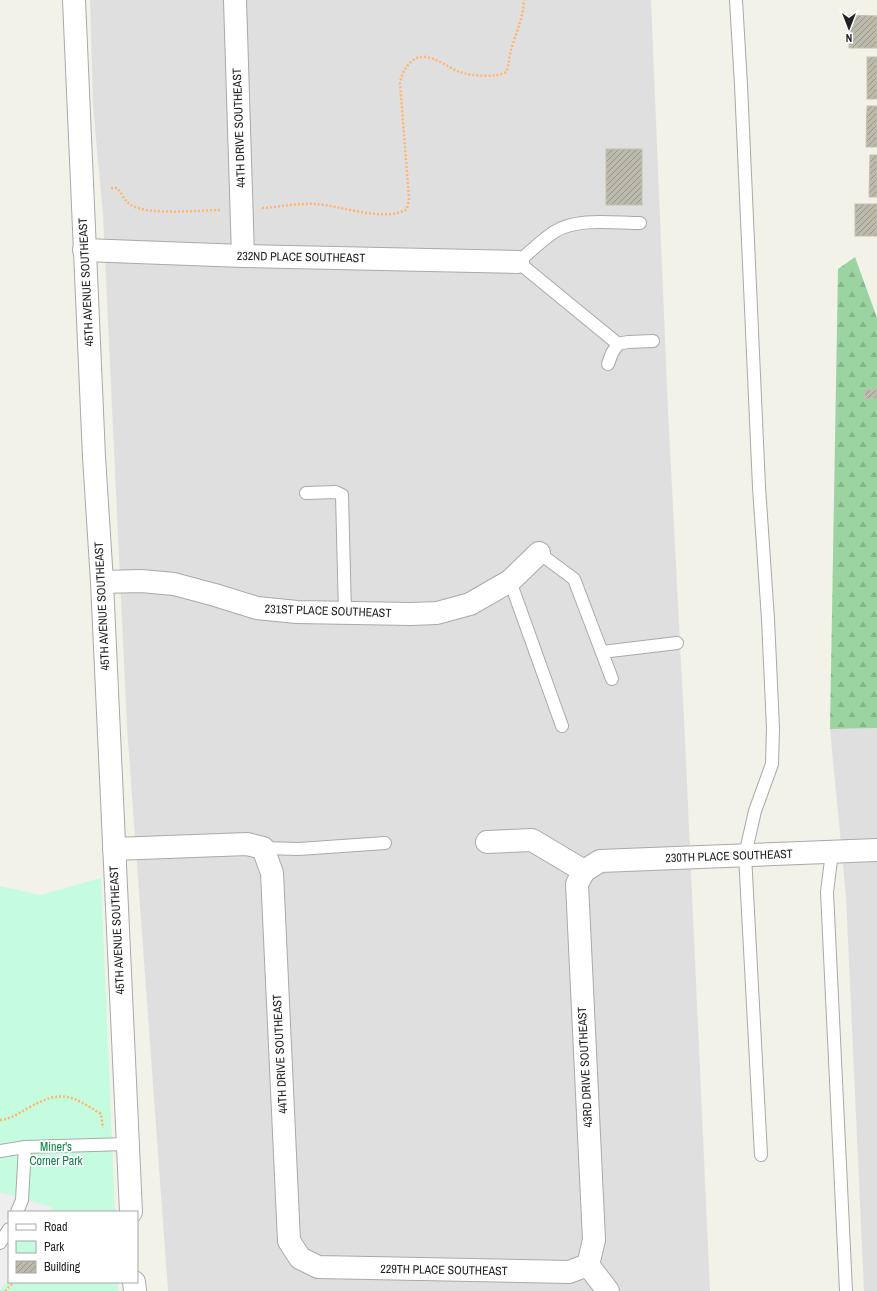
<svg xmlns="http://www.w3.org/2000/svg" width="877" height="1291" font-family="'Archivo Narrow',sans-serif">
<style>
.residential{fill:#e0dfdf}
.forest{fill:url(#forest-firs)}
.park{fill:#c5fce0}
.parking{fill:#eee}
.building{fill:url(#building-hatch);stroke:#c5c1aa}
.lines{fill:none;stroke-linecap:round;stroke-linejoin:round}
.service-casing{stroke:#a9a9a9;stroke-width:14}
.minor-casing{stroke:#a9a9a9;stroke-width:24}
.tertiary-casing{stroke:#a9a9a9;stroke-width:24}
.path{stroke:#ffb66c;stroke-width:2.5;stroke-dasharray:2 2;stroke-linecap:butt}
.service{stroke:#fff;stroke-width:12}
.minor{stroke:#fff;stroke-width:22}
.tertiary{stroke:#fff;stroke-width:22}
.labels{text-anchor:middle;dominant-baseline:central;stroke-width:3.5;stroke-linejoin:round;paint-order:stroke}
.street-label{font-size:12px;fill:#222;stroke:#fff}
.park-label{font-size:12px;fill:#088343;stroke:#fff}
</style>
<defs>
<pattern id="forest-firs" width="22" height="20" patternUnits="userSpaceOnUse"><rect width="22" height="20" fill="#9bd3a1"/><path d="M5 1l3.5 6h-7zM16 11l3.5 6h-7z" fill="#85b58a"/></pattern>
<pattern id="building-hatch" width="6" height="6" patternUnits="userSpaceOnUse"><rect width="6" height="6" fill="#bcbaad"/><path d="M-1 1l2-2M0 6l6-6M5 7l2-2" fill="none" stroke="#98978c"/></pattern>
</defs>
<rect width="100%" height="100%" fill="#f2f2e8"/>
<g class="residential">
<path d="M90,0H651L668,411L685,739L710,1291H168L127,727L103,216L93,106Z"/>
<path d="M877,728V1291H864L846,897L830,729Z"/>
</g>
<path class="forest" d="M855,257L877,318V728L830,729L838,269Z"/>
<path class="park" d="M101,878L115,1212H9V1282H118V1291H0V886L40,895Z"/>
<path class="parking" d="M0,1192L52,1207L50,1212H9V1281L0,1290Z"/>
<g class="building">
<path d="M849,15L877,16V48H849Z"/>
<rect x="867" y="57" width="10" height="42"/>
<path d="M867,106H877V147H866Z"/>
<rect x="606" y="149" width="36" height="56"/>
<path d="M870,155H877V197H869Z"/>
<rect x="855" y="204" width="22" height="32"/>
<path d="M877,389V398L865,399L864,390Z"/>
</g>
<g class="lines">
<g class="service-casing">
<g id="service">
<path d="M736,0L741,85L759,487L768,619L773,728L772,764L755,811L745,855L761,1155"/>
<path d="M618,344L518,262C530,252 542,240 554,232C577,217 614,223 640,223"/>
<path d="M608,364L612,353L618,344L628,342L653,341"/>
<path d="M306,493L336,492L342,495L345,613"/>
<path d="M539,553L574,579L612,679"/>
<path d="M510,581L562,726"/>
<path d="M602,652L677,643"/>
<path d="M263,848L299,849L385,843"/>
<path d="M832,852L827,892L846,1291"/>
<path d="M0,1151L25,1147L127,1144"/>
<path d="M17,1212L22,1200L25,1147"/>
<path d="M0,1243L9,1229"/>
</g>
</g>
<g class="minor-casing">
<g id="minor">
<path d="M235,0L243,256"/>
<path d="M84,250L243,256L518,262"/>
<path d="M102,582L141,581L174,584L215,595L257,608L297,612L411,614L437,613L470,604L510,581L539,553"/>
<path d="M487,842L532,840L584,871"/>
<path d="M114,849L247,844L263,848L272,873L289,1241L300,1258L318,1267L569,1272L588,1265"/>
<path d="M588,1265L594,1240L577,884L584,871L600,861L877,850"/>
<path d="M588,1265L608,1291"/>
</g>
</g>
<g class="tertiary-casing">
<g id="tertiary">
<path d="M74,0L94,457L102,582L131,1212"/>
<path d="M134,1282L135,1291"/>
</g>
</g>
<g class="path">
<path d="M111,188H117C122,193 125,202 131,205C149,216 199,210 221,210"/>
<path d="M262,208C280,207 297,203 315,204C339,205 385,223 407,209L409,199L400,83C402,74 404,70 409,64C424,46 445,67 460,72C471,76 496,78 506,72C509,65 509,57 511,50C516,33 523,18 524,0"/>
<path d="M0,1120C11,1119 19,1113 28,1108C62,1089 71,1095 101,1114L103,1128"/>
<path d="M5,1291L14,1282"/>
</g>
<use href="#service" class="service"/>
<use href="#minor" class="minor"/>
<use href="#tertiary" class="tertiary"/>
</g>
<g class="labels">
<g class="street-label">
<text transform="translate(239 128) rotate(-92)">44TH DRIVE SOUTHEAST</text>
<text transform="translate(301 257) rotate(1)">232ND PLACE SOUTHEAST</text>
<text transform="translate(86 282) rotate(-93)">45TH AVENUE SOUTHEAST</text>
<text transform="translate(102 606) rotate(-93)">45TH AVENUE SOUTHEAST</text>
<text transform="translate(328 611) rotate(2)">231ST PLACE SOUTHEAST</text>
<text transform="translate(729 856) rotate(-2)">230TH PLACE SOUTHEAST</text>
<text transform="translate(117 930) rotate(-93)">45TH AVENUE SOUTHEAST</text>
<text transform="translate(280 1054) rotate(-93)">44TH DRIVE SOUTHEAST</text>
<text transform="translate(585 1067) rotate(-93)">43RD DRIVE SOUTHEAST</text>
<text transform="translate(444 1270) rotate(1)">229TH PLACE SOUTHEAST</text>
</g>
<g class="park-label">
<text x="56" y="1147">Miner's<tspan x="56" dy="14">Corner Park</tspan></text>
</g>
</g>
<rect x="8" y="1211" width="130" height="72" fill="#ffffff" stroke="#a7a7a7"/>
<rect x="16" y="1224" width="20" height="6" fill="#ffffff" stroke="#a7a7a7"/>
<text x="44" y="1231" font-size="12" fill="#222222">Road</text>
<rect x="16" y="1241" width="20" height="12" fill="#c5fce0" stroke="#a7a7a7"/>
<text x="44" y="1251" font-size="12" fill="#222222">Park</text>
<rect x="16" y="1261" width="20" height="12" fill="url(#building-hatch)" stroke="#a7a7a7"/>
<text x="44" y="1271" font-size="12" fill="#222222">Building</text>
<g transform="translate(849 28) rotate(180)" stroke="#ffffff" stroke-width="3" paint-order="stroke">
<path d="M0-3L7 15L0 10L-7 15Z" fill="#222222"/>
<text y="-6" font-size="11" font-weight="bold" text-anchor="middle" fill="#222222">N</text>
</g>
</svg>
